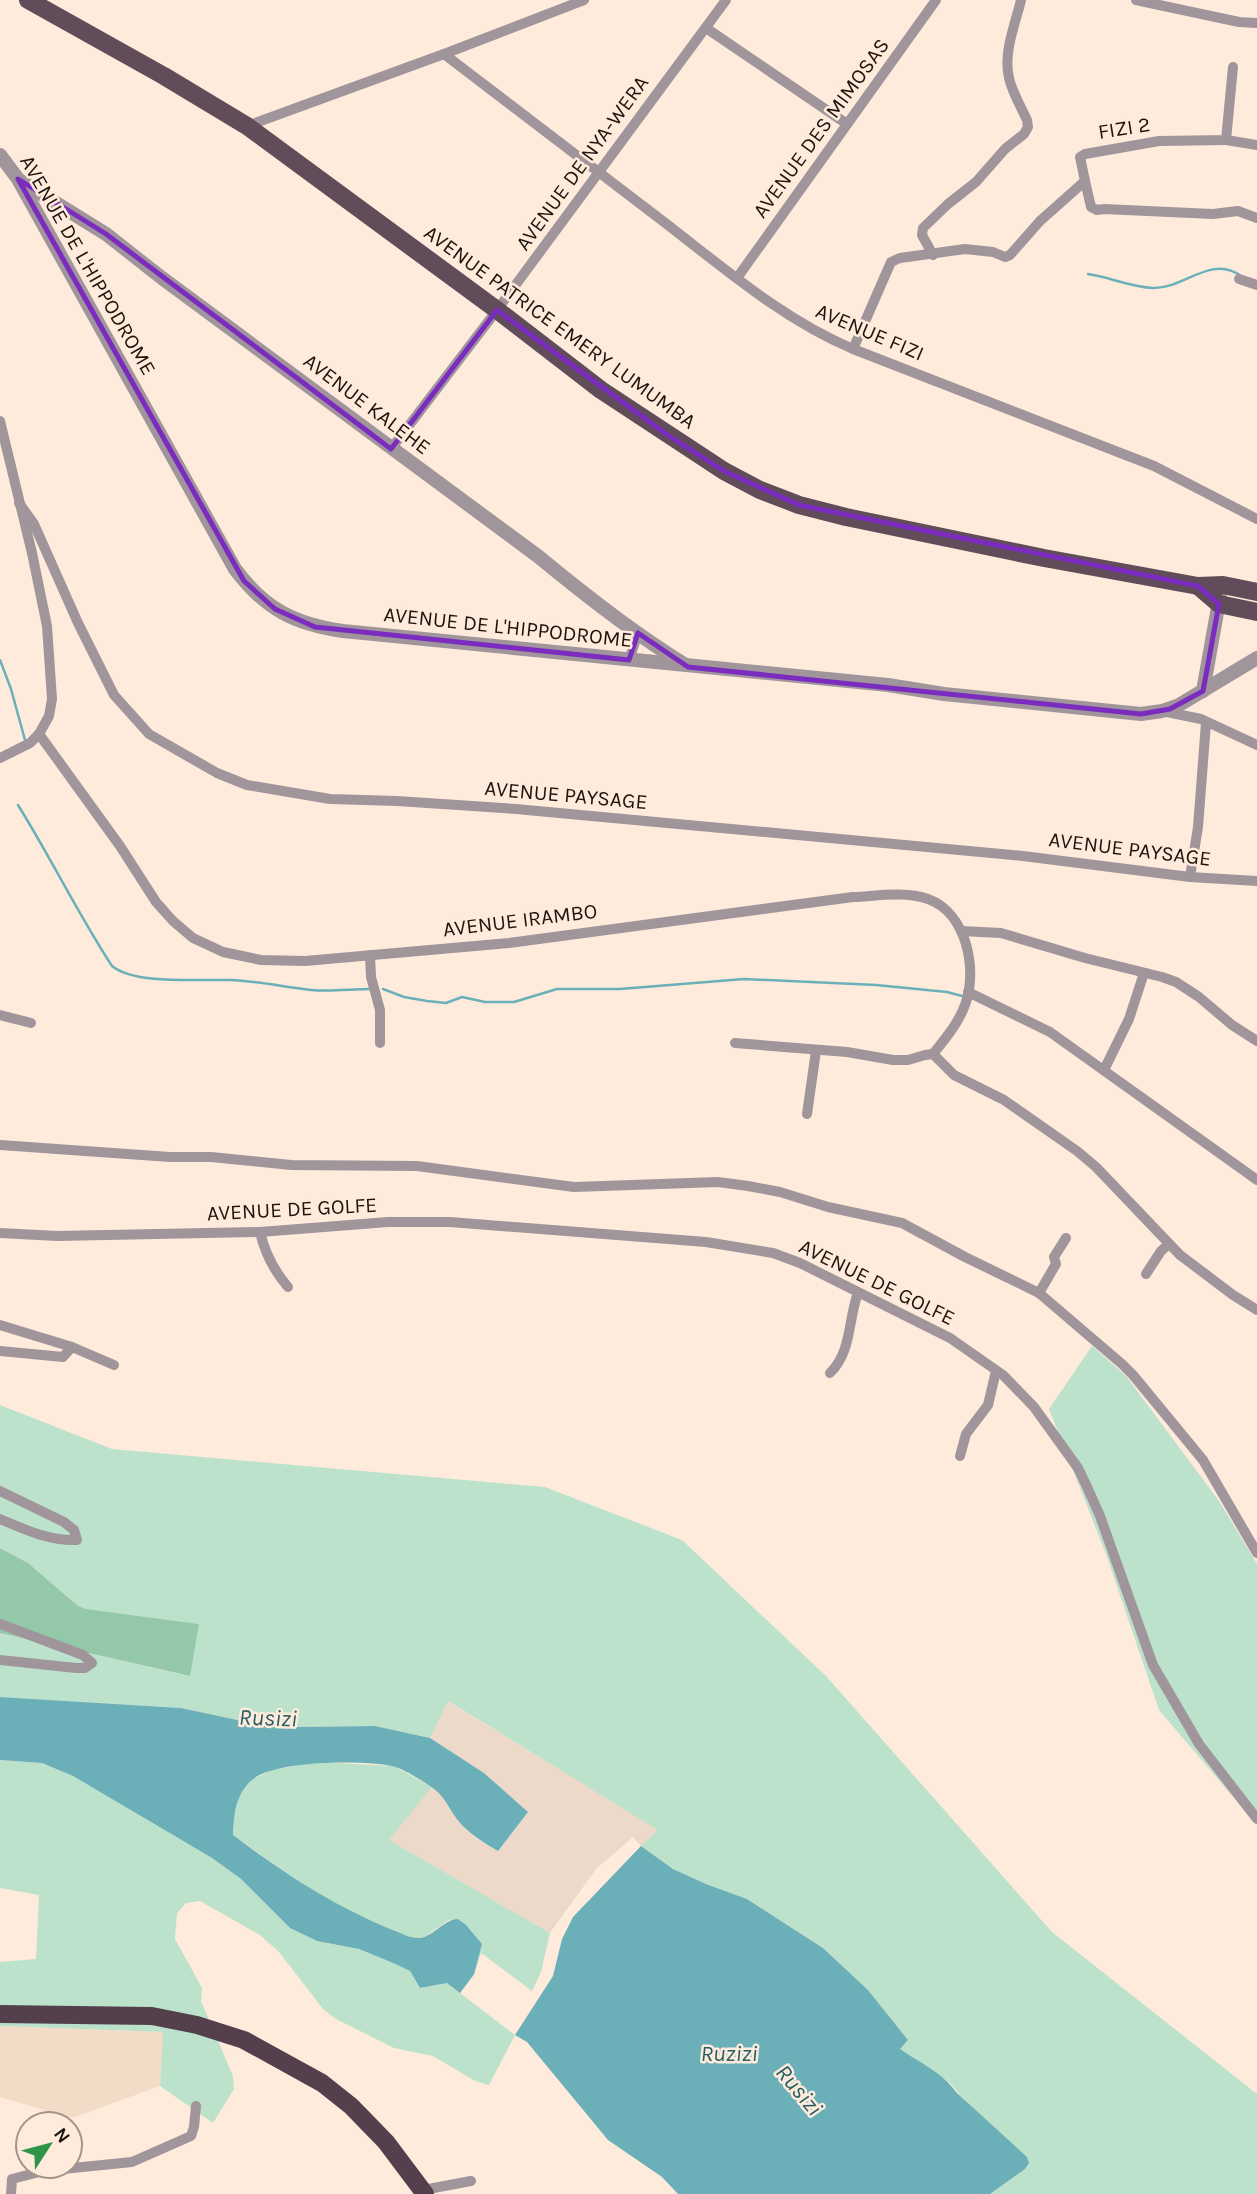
<svg xmlns="http://www.w3.org/2000/svg" width="1257" height="2194" font-family="Karla,sans-serif">
<style>
.built{fill:#f2dcc7}
.industrial{fill:#ecd9ca}
.green{fill:#bde2cc}
.forest{fill:#93c8a9}
.water{fill:#6bb0b9}
.lines{fill:none;stroke-linecap:round;stroke-linejoin:round}
.stream{stroke:#6bb0b9;stroke-width:2.5}
.minor{stroke:#a1959c;stroke-width:10}
.tertiary{stroke:#a1959c;stroke-width:14}
.primary{stroke:#604d59;stroke-width:18}
.trunk{stroke:#54404d;stroke-width:18}
.marked{fill:none;stroke:#7b2cbf;stroke-width:5;stroke-linejoin:round}
.labels{text-anchor:middle;dominant-baseline:central;stroke-width:5;stroke-linejoin:round;paint-order:stroke}
.street-label{font-size:21px;fill:#1d150d;stroke:#feebdb}
.water-label{font-size:23px;font-style:italic;fill:#245e65;stroke:#feebdb}
</style>
<rect width="100%" height="100%" fill="#feebdb"/>
<path class="built" d="M0,2026L164,2032L160,2086L72,2118L0,2097Z"/>
<path class="industrial" d="M447,1701L659,1830L641,1846L633,1837L596,1869L550,1933L388,1840L432,1787L444,1797L458,1821L475,1838L498,1851L528,1812L484,1773L430,1738Z"/>
<g class="green">
<path d="M1092,1346L1126,1376L1219,1501L1257,1564V1825L1159,1710L1106,1554L1049,1409Z"/>
<path d="M0,1405L112,1449L545,1487L682,1540L826,1676L1052,1932L1257,2094V2194H990L1025,2169L950,2083L899,2049L908,2040L868,1990L823,1948L747,1899L706,1884L673,1869L641,1846L658,1830L448,1701L430,1738L375,1726L293,1727L256,1724L181,1708L0,1697V1633L189,1676L199,1624L86,1609L78,1606L28,1563L0,1548Z"/>
<path d="M0,1760L42,1763L73,1776L212,1858L241,1879L290,1928L317,1941L359,1949L393,1963L410,1971L420,1988L447,1983L450,1919L426,1936L417,1939C349,1920 290,1876 233,1835L234,1815L239,1795L253,1779L272,1770L317,1762L394,1766L432,1787L389,1840L550,1933L541,1972L532,1991L481,1953L474,1975L460,1993L515,2035L489,2085L475,2081L433,2056L394,2048L336,2019L323,2009L279,1952L260,1935L200,1901L186,1903L177,1913L175,1939L202,1988L201,2001L233,2076L234,2089L213,2123L160,2086L163,2032L0,2026V1962L36,1959L39,1895L0,1888Z"/>
</g>
<path class="forest" d="M0,1548L28,1563L78,1606L86,1609L199,1624L190,1676L0,1633Z"/>
<g class="water">
<path d="M0,1697L181,1708L256,1724L293,1727L375,1726L430,1738L484,1773L528,1812L498,1851C484,1843 471,1835 460,1823C449,1810 445,1795 430,1786C419,1779 404,1769 392,1766C363,1760 272,1760 251,1781C235,1796 234,1814 233,1835C282,1872 332,1905 390,1929C399,1932 410,1939 420,1938C434,1936 443,1920 458,1919L466,1925L482,1944L474,1974L460,1993L447,1983L420,1988L410,1971L393,1963L359,1949L317,1941L290,1928L241,1879L212,1858L73,1776L42,1763L0,1760Z"/>
<path d="M641,1846L673,1869L706,1884L747,1899L823,1948L868,1990L908,2040L900,2049C920,2063 942,2072 957,2093L1027,2157L1029,2163L1025,2169L990,2194H678L662,2177L608,2140L527,2042L515,2035L553,1976L562,1939L573,1917Z"/>
</g>
<g class="lines">
<g class="stream">
<path d="M1088,274C1109,277 1131,287 1153,288C1184,289 1211,254 1241,276"/>
<path d="M0,660L11,689L25,740"/>
<path d="M18,805C51,858 78,914 112,966C135,985 200,979 230,980C257,981 284,987 311,990C331,992 351,989 371,989"/>
<path d="M383,989L404,997L427,1001L446,1003L462,997L485,1002H514L557,989H620L744,979L876,985L947,992L962,996"/>
</g>
<g class="minor">
<path d="M1136,0L1239,22L1257,23"/>
<path d="M706,28L847,124"/>
<path d="M444,54C517,110 591,166 664,222C724,268 782,319 853,349L1154,466L1257,519"/>
<path d="M247,126L444,54L584,0"/>
<path d="M1226,140L1257,145"/>
<path d="M1085,181L1091,207L1097,210L1104,209L1213,214L1238,211L1257,218"/>
<path d="M933,255L922,235L923,228L948,204L976,182L1005,149L1024,134L1028,127L1027,120C1021,107 1012,92 1009,78C1003,53 1015,25 1021,0"/>
<path d="M737,278L936,0"/>
<path d="M1239,279L1257,285"/>
<path d="M853,349L891,262L900,258L965,249L993,252L1005,257L1010,255L1040,221L1085,181L1080,157L1085,154L1159,141L1226,140L1233,67"/>
<path d="M0,421L32,553L47,626L52,699L49,716L39,734L30,743L0,758"/>
<path d="M391,449L497,310L726,0"/>
<path d="M19,503L34,524L78,623L114,695L149,734L217,773L247,785L330,799L397,801L516,809L1023,856L1190,877L1257,881"/>
<path d="M629,660L638,633"/>
<path d="M1162,711L1201,719L1257,745"/>
<path d="M39,734L120,846L156,902L173,921L193,938L223,952L261,960L305,961L509,943L853,897C877,896 905,891 928,899C967,913 978,970 965,1005C958,1024 945,1039 933,1054"/>
<path d="M1190,877L1198,827L1206,723"/>
<path d="M961,931L1001,933L1085,958L1162,977L1176,982L1199,997L1232,1025L1257,1041"/>
<path d="M370,955L371,977L380,1010V1043"/>
<path d="M968,992L1050,1032L1257,1180"/>
<path d="M0,1015L31,1023"/>
<path d="M735,1043L847,1052L893,1060H908L925,1055L933,1054"/>
<path d="M933,1054L954,1075L1004,1100L1077,1151L1096,1167L1180,1255L1233,1295L1257,1310"/>
<path d="M1104,1070L1129,1019L1144,973"/>
<path d="M807,1114L816,1051"/>
<path d="M0,1145L170,1157H211L291,1165L417,1166L574,1187L718,1182L748,1186L780,1192L828,1207L902,1223L965,1257L1039,1293L1122,1364L1133,1375L1203,1460L1257,1553"/>
<path d="M260,1232C265,1253 274,1271 288,1287"/>
<path d="M0,1233L57,1236L260,1232L388,1222H450L706,1242L773,1253L800,1263L950,1338L1003,1375L1034,1407L1078,1468L1088,1489L1100,1516L1153,1665L1199,1744L1257,1819"/>
<path d="M1146,1274L1161,1251L1169,1244"/>
<path d="M1039,1293L1056,1264L1054,1257L1066,1238"/>
<path d="M0,1325L72,1347L114,1365"/>
<path d="M0,1351L63,1357L72,1347"/>
<path d="M830,1373C852,1352 848,1319 858,1293"/>
<path d="M960,1456L966,1434L988,1405L996,1371"/>
<path d="M0,1491L64,1522L74,1530L77,1540C49,1541 26,1530 0,1519"/>
<path d="M0,1624L83,1655L92,1663L85,1668H76L0,1660"/>
<path d="M423,2190L471,2181"/>
<path d="M11,2194L12,2179L43,2171L132,2162L191,2136L194,2127L196,2106"/>
</g>
<g class="tertiary">
<path d="M0,155L18,179L235,569C265,609 294,624 343,631L888,685L944,694L1141,714L1162,711L1179,705L1257,658"/>
<path d="M19,180L106,234L162,278L539,557C585,595 633,633 684,664"/>
<path d="M1203,691L1220,596"/>
</g>
<g class="primary">
<path d="M28,0L164,76L247,126L497,310L601,390L724,471L760,490L799,505L846,517L1044,558L1198,586L1223,585L1257,592"/>
<path d="M1198,586L1219,604L1257,612"/>
</g>
<path class="trunk" d="M0,2014L152,2016L197,2025L244,2040L322,2083L351,2106L386,2142L425,2194"/>
</g>
<path class="marked" d="M18,179L106,234L391,449L497,310L666,434L724,471L799,505L1198,586L1219,604L1203,691L1170,709L1141,714L688,667L638,633L629,660L315,627L275,609L244,581Z"/>
<g class="labels">
<g class="street-label">
<text transform="translate(821 128) rotate(-54)">AVENUE DES MIMOSAS</text>
<text transform="translate(1124 128) rotate(-9)">FIZI 2</text>
<text transform="translate(582 163) rotate(-54)">AVENUE DE NYA-WERA</text>
<text transform="translate(88 265) rotate(60)">AVENUE DE L'HIPPODROME</text>
<text transform="translate(560 327) rotate(36)">AVENUE PATRICE EMERY LUMUMBA</text>
<text transform="translate(870 332) rotate(23)">AVENUE FIZI</text>
<text transform="translate(367 404) rotate(37)">AVENUE KALEHE</text>
<text transform="translate(508 627) rotate(6)">AVENUE DE L'HIPPODROME</text>
<text transform="translate(566 795) rotate(5)">AVENUE PAYSAGE</text>
<text transform="translate(1130 849) rotate(7)">AVENUE PAYSAGE</text>
<text transform="translate(520 920) rotate(-7)">AVENUE IRAMBO</text>
<text transform="translate(292 1209) rotate(-3)">AVENUE DE GOLFE</text>
<text transform="translate(877 1282) rotate(26)">AVENUE DE GOLFE</text>
</g>
<g class="water-label">
<text transform="translate(268 1718) rotate(2)">Rusizi</text>
<text x="729" y="2053">Ruzizi</text>
<text transform="translate(799 2090) rotate(50)">Rusizi</text>
</g>
</g>
<g transform="translate(49 2145) rotate(54)"><circle r="33" fill="#feebdb" stroke="#a49589" stroke-width="2"/>
<path d="M0-5L12 26L0 18L-12 26Z" fill="#2f9348"/>
<text y="-10" font-size="19" font-weight="bold" text-anchor="middle" fill="#1d150d">N</text>
</g>
</svg>
